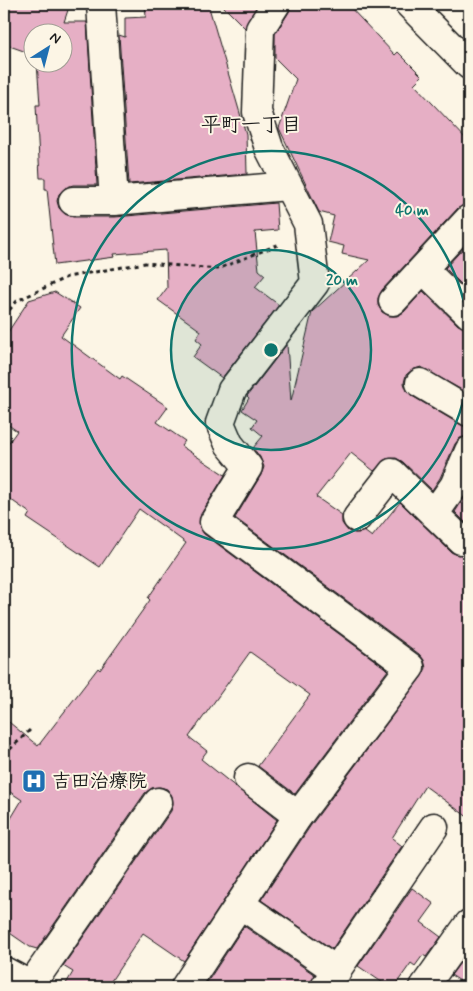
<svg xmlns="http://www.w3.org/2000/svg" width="473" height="991" font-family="Mynerve,'Klee One',sans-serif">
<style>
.building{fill:#e6afc5;stroke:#1c1c1c}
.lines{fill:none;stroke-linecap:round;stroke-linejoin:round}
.street-casing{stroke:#1c1c1c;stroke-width:31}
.secondary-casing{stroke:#1c1c1c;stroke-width:31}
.primary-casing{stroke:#1c1c1c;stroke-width:31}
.path{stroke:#1c1c1c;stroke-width:3;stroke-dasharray:4 4;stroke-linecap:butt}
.street{stroke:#fcf5e5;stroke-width:28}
.secondary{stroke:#fcf5e5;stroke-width:28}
.primary{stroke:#fcf5e5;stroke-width:28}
.ring{fill:none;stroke:#0f766e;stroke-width:2.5}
.labels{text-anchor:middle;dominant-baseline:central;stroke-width:4;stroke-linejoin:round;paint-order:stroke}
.poi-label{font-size:19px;font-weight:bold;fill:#1c1c1c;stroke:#fcf5e5;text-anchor:start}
.neighbourhood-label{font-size:20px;font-weight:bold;fill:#1c1c1c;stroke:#fcf5e5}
.centre{fill:#0f766e;stroke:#fcf5e5;stroke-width:2.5}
.ring-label{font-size:15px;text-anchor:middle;font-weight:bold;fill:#0f766e;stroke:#fcf5e5;stroke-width:4;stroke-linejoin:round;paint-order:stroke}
</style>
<rect width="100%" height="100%" fill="#fcf5e5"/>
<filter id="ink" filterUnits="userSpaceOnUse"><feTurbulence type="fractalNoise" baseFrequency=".02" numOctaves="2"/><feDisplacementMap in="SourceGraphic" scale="10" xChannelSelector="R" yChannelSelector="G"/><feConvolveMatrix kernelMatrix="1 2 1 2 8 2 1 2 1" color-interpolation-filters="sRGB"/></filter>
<g filter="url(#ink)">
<g class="building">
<path d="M4,4H70L64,22H87L97,185H73L65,188L59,194L57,201L59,208L65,214L73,217H115L276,203L278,230L255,232L259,270L265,275L255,287L279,305L222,378L193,357L202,344L196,339L201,331L158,300L167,288L166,250L114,254L115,257L55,265L47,189H45V178H40L36,105H40L37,62H62V32H32V54L4,44Z"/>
<path d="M145,4H208L246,134L247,174L129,184L119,35L125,37V18L146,17Z"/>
<path d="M221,4H258L245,28Z"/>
<path d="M291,4H347L395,55L398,52L422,76L414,84L469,142V204L458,208L382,290L378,298V305L382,312L389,316H397L404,312L423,291L458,325L469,329V394L421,367L412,370L406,375L404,383L407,391L412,396L461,425L469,428V436L460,438L455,444L440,478L432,490L403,462L396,458L386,459L374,471L351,453L316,497L342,515V523L348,531L355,533L364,531L372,537L400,502L451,552L458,555L469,553V818L425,786L392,838L402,846L332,949L261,900L311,825L422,676L426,668L424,660L419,654L235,518L261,475L264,467L260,457L253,448L263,436L252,427L257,420L242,410L249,398L247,396L287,344L291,401L312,312L369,260L342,254L344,246L328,242L334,216L319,212L279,128L296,79L275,58V34L289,12Z"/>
<path d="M469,242V292L445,268Z"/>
<path d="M55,292L80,308L61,336L120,379L122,376L168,407L157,422L185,441L181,446L225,475L201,514L200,528L204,534L388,670L295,794L258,766L310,695L250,652L189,737L207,751L201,759L277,820L184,961L143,933L107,987H64L73,972L63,966L171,811L173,804L172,796L167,789L160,787L152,788L145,793L37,949L30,947L4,929V830L22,800L4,788V718L38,746L98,668L100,670L150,600L148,598L186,543L139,509L100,567L27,518L30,513L4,495V449L17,431L4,422V338L29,300Z"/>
<path d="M469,490V526L455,512Z"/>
<path d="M412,888L434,904L421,922L441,937L426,957L423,955L415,966L411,963L394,987H389L358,966Z"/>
<path d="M244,926L315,975L309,987H204Z"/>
<path d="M466,955L469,958V987L451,975Z"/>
</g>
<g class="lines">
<g class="street-casing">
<g id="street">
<path d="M101,4L114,201"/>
<path d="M73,201H114L288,186"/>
<path d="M424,270L469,314"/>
<path d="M393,301L469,219"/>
<path d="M420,383L469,412"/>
<path d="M434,514L461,540"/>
<path d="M357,518L392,473L434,514L454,486L469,451"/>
<path d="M248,778L298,816"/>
<path d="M240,904L337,971"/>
<path d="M31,985L158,802"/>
<path d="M185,987L298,816L410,667L214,522L248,467L229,444L220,423L232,390L315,283L308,224L269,148L257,112L260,29L276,4"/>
<path d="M325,987L434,827"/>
<path d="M424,987L469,924"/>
</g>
</g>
<g class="secondary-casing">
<path id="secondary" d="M409,4L469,65"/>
</g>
<g class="primary-casing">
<path id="primary" d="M4,971L34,987"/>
</g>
<g class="path">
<path d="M4,316L17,301L67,277L145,263L218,269L280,244"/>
<path d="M4,755L31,729"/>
</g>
<use href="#street" class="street"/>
<use href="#secondary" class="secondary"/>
<use href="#primary" class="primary"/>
</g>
</g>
<circle cx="271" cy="350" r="100" fill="#0f766e" fill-opacity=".12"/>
<g class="ring">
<circle cx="271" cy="350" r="100"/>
<path d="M469 367A199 199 0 1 1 469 333"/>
</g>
<defs>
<g id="hospital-square" transform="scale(1.25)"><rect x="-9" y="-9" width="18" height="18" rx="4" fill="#1f6fb2" stroke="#fcf5e5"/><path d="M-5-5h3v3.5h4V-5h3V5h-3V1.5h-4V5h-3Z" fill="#fff"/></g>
</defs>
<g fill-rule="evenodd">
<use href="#hospital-square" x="34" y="781"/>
</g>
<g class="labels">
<g class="poi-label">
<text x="52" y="781">吉田治療院</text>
</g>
<g class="neighbourhood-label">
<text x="251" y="125">平町一丁目</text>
</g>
</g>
<circle cx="271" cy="350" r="8" class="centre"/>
<g class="ring-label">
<text x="412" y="215">40 m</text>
<text x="342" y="285">20 m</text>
</g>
<rect width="473" height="991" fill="none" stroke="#fcf5e5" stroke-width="20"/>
<rect x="10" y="10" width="453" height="971" fill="none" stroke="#1c1c1c" stroke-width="2" filter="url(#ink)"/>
<g transform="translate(48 48) rotate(36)"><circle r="24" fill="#fcf5e5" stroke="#a29e95"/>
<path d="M0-4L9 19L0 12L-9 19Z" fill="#1f6fb2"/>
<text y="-8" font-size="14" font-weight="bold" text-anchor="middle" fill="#1c1c1c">N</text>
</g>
</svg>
